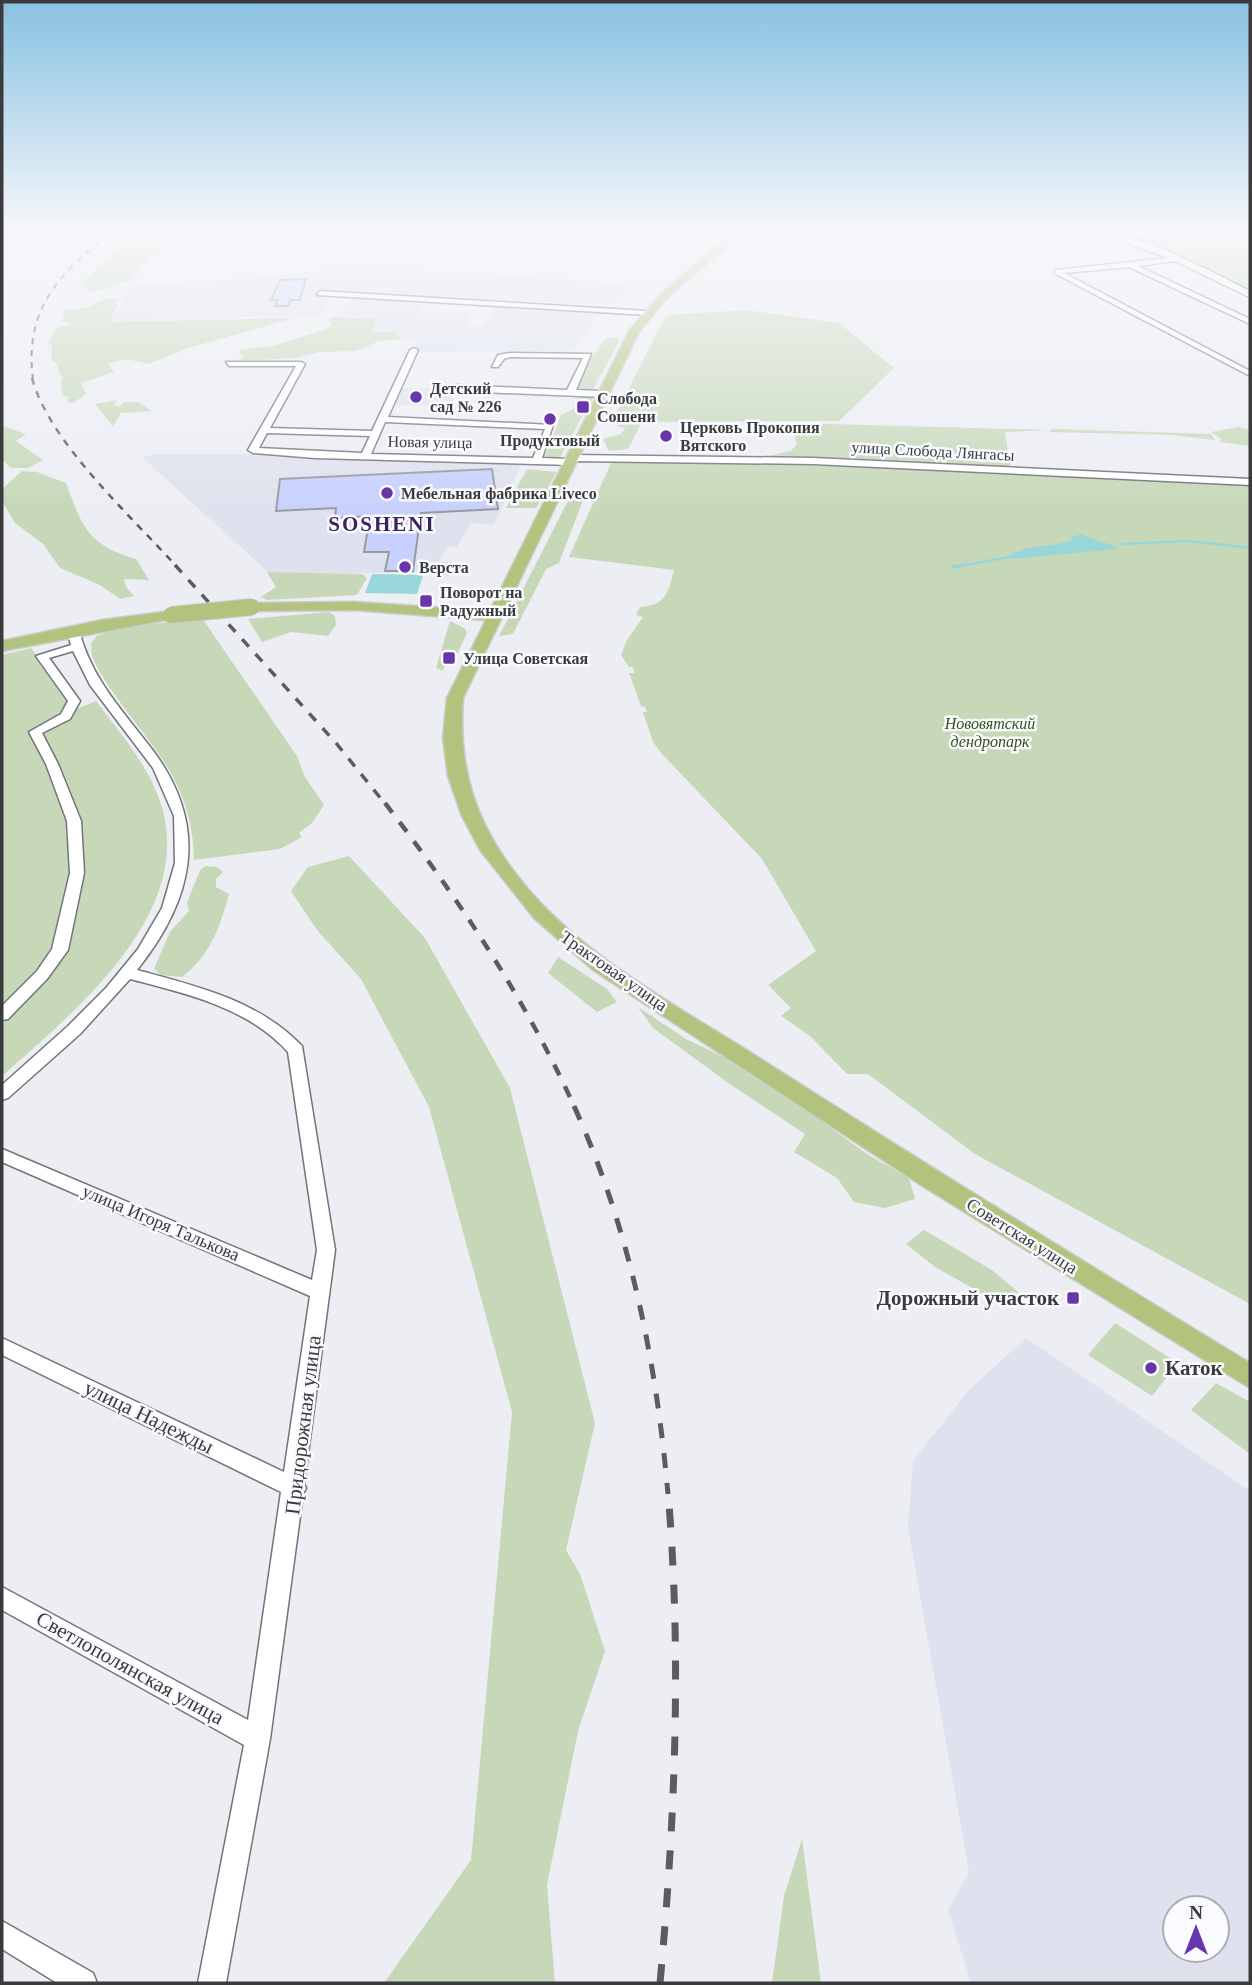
<svg xmlns="http://www.w3.org/2000/svg" width="1252" height="1985" font-family="Georgia,serif">
<style>
.built{fill:#dfe2ee;fill-rule:evenodd}
.green{fill:#c7d8b9}
.water{fill:#99d6da}
.lines{fill:none;stroke-linecap:round;stroke-linejoin:round}
.stream-far1{stroke:#99d6da;stroke-width:2.5}
.stream{stroke:#99d6da;stroke-width:3.5}
.building{fill:#c8d1fd;stroke:#9a9ba1;stroke-width:2}
.minor-casing{stroke:#73747a;stroke-width:3}
.major-casing{stroke:#cccccd;stroke-width:3}
.minor{fill:#fff;fill-rule:evenodd}
.major{fill:#b2c37d;fill-rule:evenodd}
.rail-far5{stroke:#5c5c60;stroke-width:2;stroke-dasharray:6 6;stroke-linecap:butt}
.rail-far4{stroke:#5c5c60;stroke-width:2.5;stroke-dasharray:7 7;stroke-linecap:butt}
.rail-far3{stroke:#5c5c60;stroke-width:3.5;stroke-dasharray:10 10;stroke-linecap:butt}
.rail-far2{stroke:#5c5c60;stroke-width:4.5;stroke-dasharray:12 12;stroke-linecap:butt}
.rail-far1{stroke:#5c5c60;stroke-width:5;stroke-dasharray:15 15;stroke-linecap:butt}
.rail{stroke:#5c5c60;stroke-width:7;stroke-dasharray:19 19;stroke-linecap:butt}
.major-bridge-casing{stroke:#cccccd;stroke-width:18;stroke-linecap:butt}
.major-bridge{stroke:#b2c37d;stroke-width:16}
.poi-dot{fill:#6735ac;stroke:#fafbff;stroke-width:2.5}
.labels{text-anchor:middle;dominant-baseline:central;stroke-width:5;stroke-linejoin:round;paint-order:stroke}
.far-poi-label{font-size:16px;font-weight:bold;fill:#3b3b3e;stroke:#fafbff;text-anchor:start}
.far-street-label{font-size:16px;fill:#3b3b3e;stroke:#fafbff}
.far-park-label{font-size:16px;font-style:italic;fill:#335013;stroke:#fafbff}
.street-label{font-size:18px;fill:#3b3b3e;stroke:#fafbff}
.far-district-label{font-size:21px;font-weight:bold;letter-spacing:2px;fill:#3a245e;stroke:#fafbff}
.near-poi-label{font-size:21px;font-weight:bold;fill:#3b3b3e;stroke:#fafbff;text-anchor:end}
.near-street-label{font-size:21px;fill:#3b3b3e;stroke:#fafbff}
</style>
<rect width="100%" height="100%" fill="#eceef4"/>
<g class="built">
<path d="M348,266L412,269L631,284L611,304L336,292L322,315L111,321L132,285L253,278Z"/>
<path d="M355,295L426,300L418,313L469,312V326L484,327L498,304L600,311L573,351L418,352L414,338L396,337L395,332H373L376,319L335,316Z"/>
<path d="M401,388H442L457,390L451,406L394,405Z"/>
<path d="M156,454H230L521,464L494,525L471,523L457,547L448,546L439,561L469,564L466,573H289L268,572L142,457Z"/>
<path d="M1026,1338L1250,1491V1983H971L948,1910L969,1872L908,1528L913,1461L969,1390ZM1217,1908V1950H1175V1908Z"/>
</g>
<g class="green">
<path d="M134,232H178L143,265L133,280L90,292L80,285Z"/>
<path d="M1148,232H1250V291L1121,237Z"/>
<path d="M105,299H120L110,322L294,318L185,349L149,364L126,359L108,364L114,372L81,383L86,394L73,403L67,402L69,397L62,395L61,380L64,378L60,375L56,363L51,359L52,345L47,344L57,328L73,324L63,321L64,310L87,308Z"/>
<path d="M746,310L839,323L894,368L839,421L612,422L666,315Z"/>
<path d="M334,317L376,319L373,332H396L397,337L411,338L379,341L356,351L319,352L296,358L239,361L245,355L239,354L241,350L276,345L329,328L331,324L328,320Z"/>
<path d="M618,337L619,341L593,390L581,392L578,388C580,371 596,353 606,338Z"/>
<path d="M578,396L593,398L591,402L579,406L576,411L583,415L559,459H544L561,415L574,409Z"/>
<path d="M117,400L114,404L119,407L124,402H138L152,411L121,413L113,426L95,404Z"/>
<path d="M622,423L641,424L628,449L609,451L603,439L621,434L625,428L617,426Z"/>
<path d="M794,423L1050,430L1005,432L1011,469L758,458L791,451L796,445Z"/>
<path d="M2,426L26,434L16,441L43,460L28,468H11L2,459Z"/>
<path d="M1239,427L1250,430V446L1220,442L1221,439L1211,432Z"/>
<path d="M1052,429L1211,434L1215,440L1172,435L1049,432Z"/>
<path d="M612,461L816,464L1250,485V1304L975,1154L868,1074H847L810,1036L781,1016L791,1008L768,985L816,951L762,859L662,754L653,742L643,712H647L645,707L641,706L629,673H634L633,667H629L621,655L627,640L643,617L636,615L640,607C665,606 669,592 674,570L569,557Z"/>
<path d="M527,469L557,472L536,508H506Z"/>
<path d="M22,471L37,472L66,483C82,527 88,545 136,559L149,580L124,579L126,587L134,596L120,599L100,585L60,568L43,544L15,523L2,501V489Z"/>
<path d="M571,495H585L559,563L546,569L513,634L499,636Z"/>
<path d="M267,572L362,574L367,578L357,595L267,600L261,597L276,587Z"/>
<path d="M329,612L335,616L336,625L328,636L291,632L262,642L248,619Z"/>
<path d="M202,618L297,756L305,777L324,805L313,822L299,833L302,837L280,849L194,860C193,765 130,733 92,657L91,643L97,636L120,628Z"/>
<path d="M450,621L464,628L467,633L456,657H448L443,671L436,668Z"/>
<path d="M31,648L68,697L66,713L96,701C120,733 149,766 161,804C196,914 74,1012 2,1076V655Z"/>
<path d="M349,856L425,938L510,1088L595,1423L566,1550L580,1574L605,1651L578,1731L547,1885L555,1983H384L471,1860L512,1412L429,1107L361,979L317,930L291,891L308,867Z"/>
<path d="M206,866L217,867L223,872L216,879V887L229,894C220,927 210,956 182,977L161,975L154,969L170,932L189,911L187,903L200,870Z"/>
<path d="M558,957L607,989L617,1002L597,1012L548,973Z"/>
<path d="M638,1007L686,1039L751,1070L867,1154L909,1178L915,1199L885,1208L854,1202L837,1178L794,1152L805,1134L731,1085L653,1028Z"/>
<path d="M924,1230L992,1270L1018,1292L1006,1307L935,1267L906,1244Z"/>
<path d="M1115,1323L1178,1363L1152,1396L1088,1355Z"/>
<path d="M1216,1383L1250,1402V1454L1191,1410Z"/>
<path d="M802,1839L821,1983H772L784,1896Z"/>
</g>
<g class="water">
<path d="M1082,534C1094,542 1106,540 1118,549L1011,559L1010,555C1029,544 1052,548 1072,540L1070,537Z"/>
<path d="M372,574H373L423,575L417,594L365,593Z"/>
</g>
<g class="lines">
<g class="stream-far1">
<path d="M1120,544L1190,541L1250,548"/>
<path d="M955,567L1014,556"/>
</g>
<path class="stream" d="M953,567L964,565"/>
</g>
<g class="building">
<path d="M306,279L300,300H291L288,306H275L277,300H271L280,280Z"/>
<path d="M492,469L498,509L421,513L413,571H385L389,552H364L370,516L335,518L336,508L276,511L280,479Z"/>
</g>
<g class="lines">
<g class="minor-casing">
<g id="minor">
<path d="M2,232H6L2,239Z"/>
<path d="M1098,232C1142,232 1210,272 1250,291V296H1247L1175,261L1138,266L1250,319V324L1129,267L1064,273L1250,371V376L1054,273L1056,270L1168,258Z"/>
<path d="M320,291L647,311L651,313L647,315L317,295Z"/>
<path d="M414,348L418,350L388,417L553,425L542,458L569,459L573,455L813,458L1250,479V485L813,464L575,461L571,465L315,458L253,453L248,450L296,366H229L226,362H301L305,364L270,428L372,431L410,350ZM385,422L545,429L533,458L371,454ZM267,433L370,436L362,453L259,448Z"/>
<path d="M510,353L591,354L576,390L603,391L607,394L603,397L457,391L453,388L457,385L567,390L583,358L510,357L504,359L498,367H492L498,355Z"/>
<path d="M73,627L79,630C91,679 124,712 154,752C210,828 193,900 137,970C196,986 258,1000 302,1046L335,1250L304,1484L306,1488L303,1494L270,1739L226,1983H198L244,1745L2,1610V1587L248,1720L281,1492L2,1355V1338L284,1472L310,1296L2,1162V1149L312,1280L317,1250L288,1052C247,1007 187,994 130,979L80,1034L8,1098L2,1100V1085L68,1026L106,988L138,949L162,908L175,863L174,816L153,768L90,685L73,651L49,658L80,701L70,719L42,733L58,764L81,821L84,873L68,950L47,979L8,1019L2,1020V1006L37,971L52,949L70,873L67,821L46,764L29,732L61,714L68,701L36,656L71,645L67,630Z"/>
<path d="M2,1921L93,1973L97,1983H57L2,1949Z"/>
</g>
</g>
<g class="major-casing">
<g id="major">
<path d="M733,232H743L667,298L639,332L463,698C458,769 475,822 519,878C582,958 680,1007 764,1061C925,1164 1087,1264 1250,1363V1388L924,1187L593,970L534,918L480,850L461,814L448,776L443,738L447,698L486,620L354,610L252,611L245,607L252,603L354,602L490,611L629,331L661,294Z"/>
<path d="M171,611L178,615L176,618L2,651V641L102,620Z"/>
</g>
</g>
<use href="#minor" class="minor"/>
<use href="#major" class="major"/>
<path class="rail-far5" d="M33,380C24,308 59,274 112,232"/>
<path class="rail-far4" d="M32,378C49,442 131,516 177,567"/>
<path class="rail-far3" d="M175,565L336,743L386,805"/>
<path class="rail-far2" d="M385,803C458,898 525,998 575,1108"/>
<path class="rail-far1" d="M574,1106C630,1230 656,1359 668,1494"/>
<path class="rail" d="M660,1983C675,1820 682,1656 668,1492"/>
<g class="major-bridge-casing">
<path id="major-bridge" d="M171,615L252,607"/>
</g>
<use href="#major-bridge" class="major-bridge"/>
</g>
<linearGradient id="sky" x2="0" y2="1"><stop stop-color="#88c2e2"/><stop offset="0.45" stop-color="#f6f7fa"/><stop offset="1" stop-color="#f6f7fa" stop-opacity="0"/></linearGradient>
<rect width="1252" height="510" fill="url(#sky)"/>
<g class="poi-dot">
<circle cx="416" cy="397" r="7"/>
<rect x="576" y="400" width="14" height="14" rx="3.5"/>
<circle cx="550" cy="419" r="7"/>
<circle cx="666" cy="436" r="7"/>
<circle cx="387" cy="493" r="7"/>
<circle cx="405" cy="567" r="7"/>
<rect x="419" y="594" width="14" height="14" rx="3.5"/>
<rect x="442" y="651" width="14" height="14" rx="3.5"/>
<rect x="1066" y="1291" width="14" height="14" rx="3.5"/>
<circle cx="1151" cy="1368" r="7"/>
</g>
<g class="labels">
<g class="far-poi-label">
<text x="430" y="388">Детский<tspan x="430" dy="18">сад № 226</tspan></text>
<text x="597" y="398">Слобода<tspan x="597" dy="18">Сошени</tspan></text>
<text x="680" y="427">Церковь Прокопия<tspan x="680" dy="18">Вятского</tspan></text>
<text x="550" y="440" text-anchor="middle">Продуктовый</text>
<text x="401" y="493">Мебельная фабрика Liveco</text>
<text x="419" y="567">Верста</text>
<text x="440" y="592">Поворот на<tspan x="440" dy="18">Радужный</tspan></text>
<text x="463" y="658">Улица Советская</text>
</g>
<g class="far-street-label">
<text transform="translate(430 442) rotate(1)">Новая улица</text>
<text transform="translate(933 451) rotate(3)">улица Слобода Лянгасы</text>
</g>
<g class="far-park-label">
<text x="990" y="723">Нововятский<tspan x="990" dy="18">дендропарк</tspan></text>
</g>
<g class="street-label">
<text transform="translate(614 971) rotate(35)">Трактовая улица</text>
<text transform="translate(161 1223) rotate(23)">улица Игоря Талькова</text>
<text transform="translate(1022 1236) rotate(32)">Советская улица</text>
</g>
<g class="far-district-label">
<text x="382" y="524">SOSHENI</text>
</g>
<g class="near-poi-label">
<text x="1059" y="1298">Дорожный участок</text>
<text x="1165" y="1368" text-anchor="start">Каток</text>
</g>
<g class="near-street-label">
<text transform="translate(149 1417) rotate(26)">улица Надежды</text>
<text transform="translate(303 1425) rotate(-83)">Придорожная улица</text>
<text transform="translate(130 1668) rotate(29)">Светлополянская улица</text>
</g>
</g>
<rect width="1252" height="1985" fill="none" stroke="#3b3b3e" stroke-width="7"/>
<g transform="translate(1196 1929)"><circle r="33" fill="#fafbff" stroke="#aeaeb2" stroke-width="2"/>
<path d="M0-5L12 26L0 18L-12 26Z" fill="#6735ac"/>
<text y="-10" font-size="19" font-weight="bold" text-anchor="middle" fill="#3b3b3e">N</text>
</g>
</svg>
